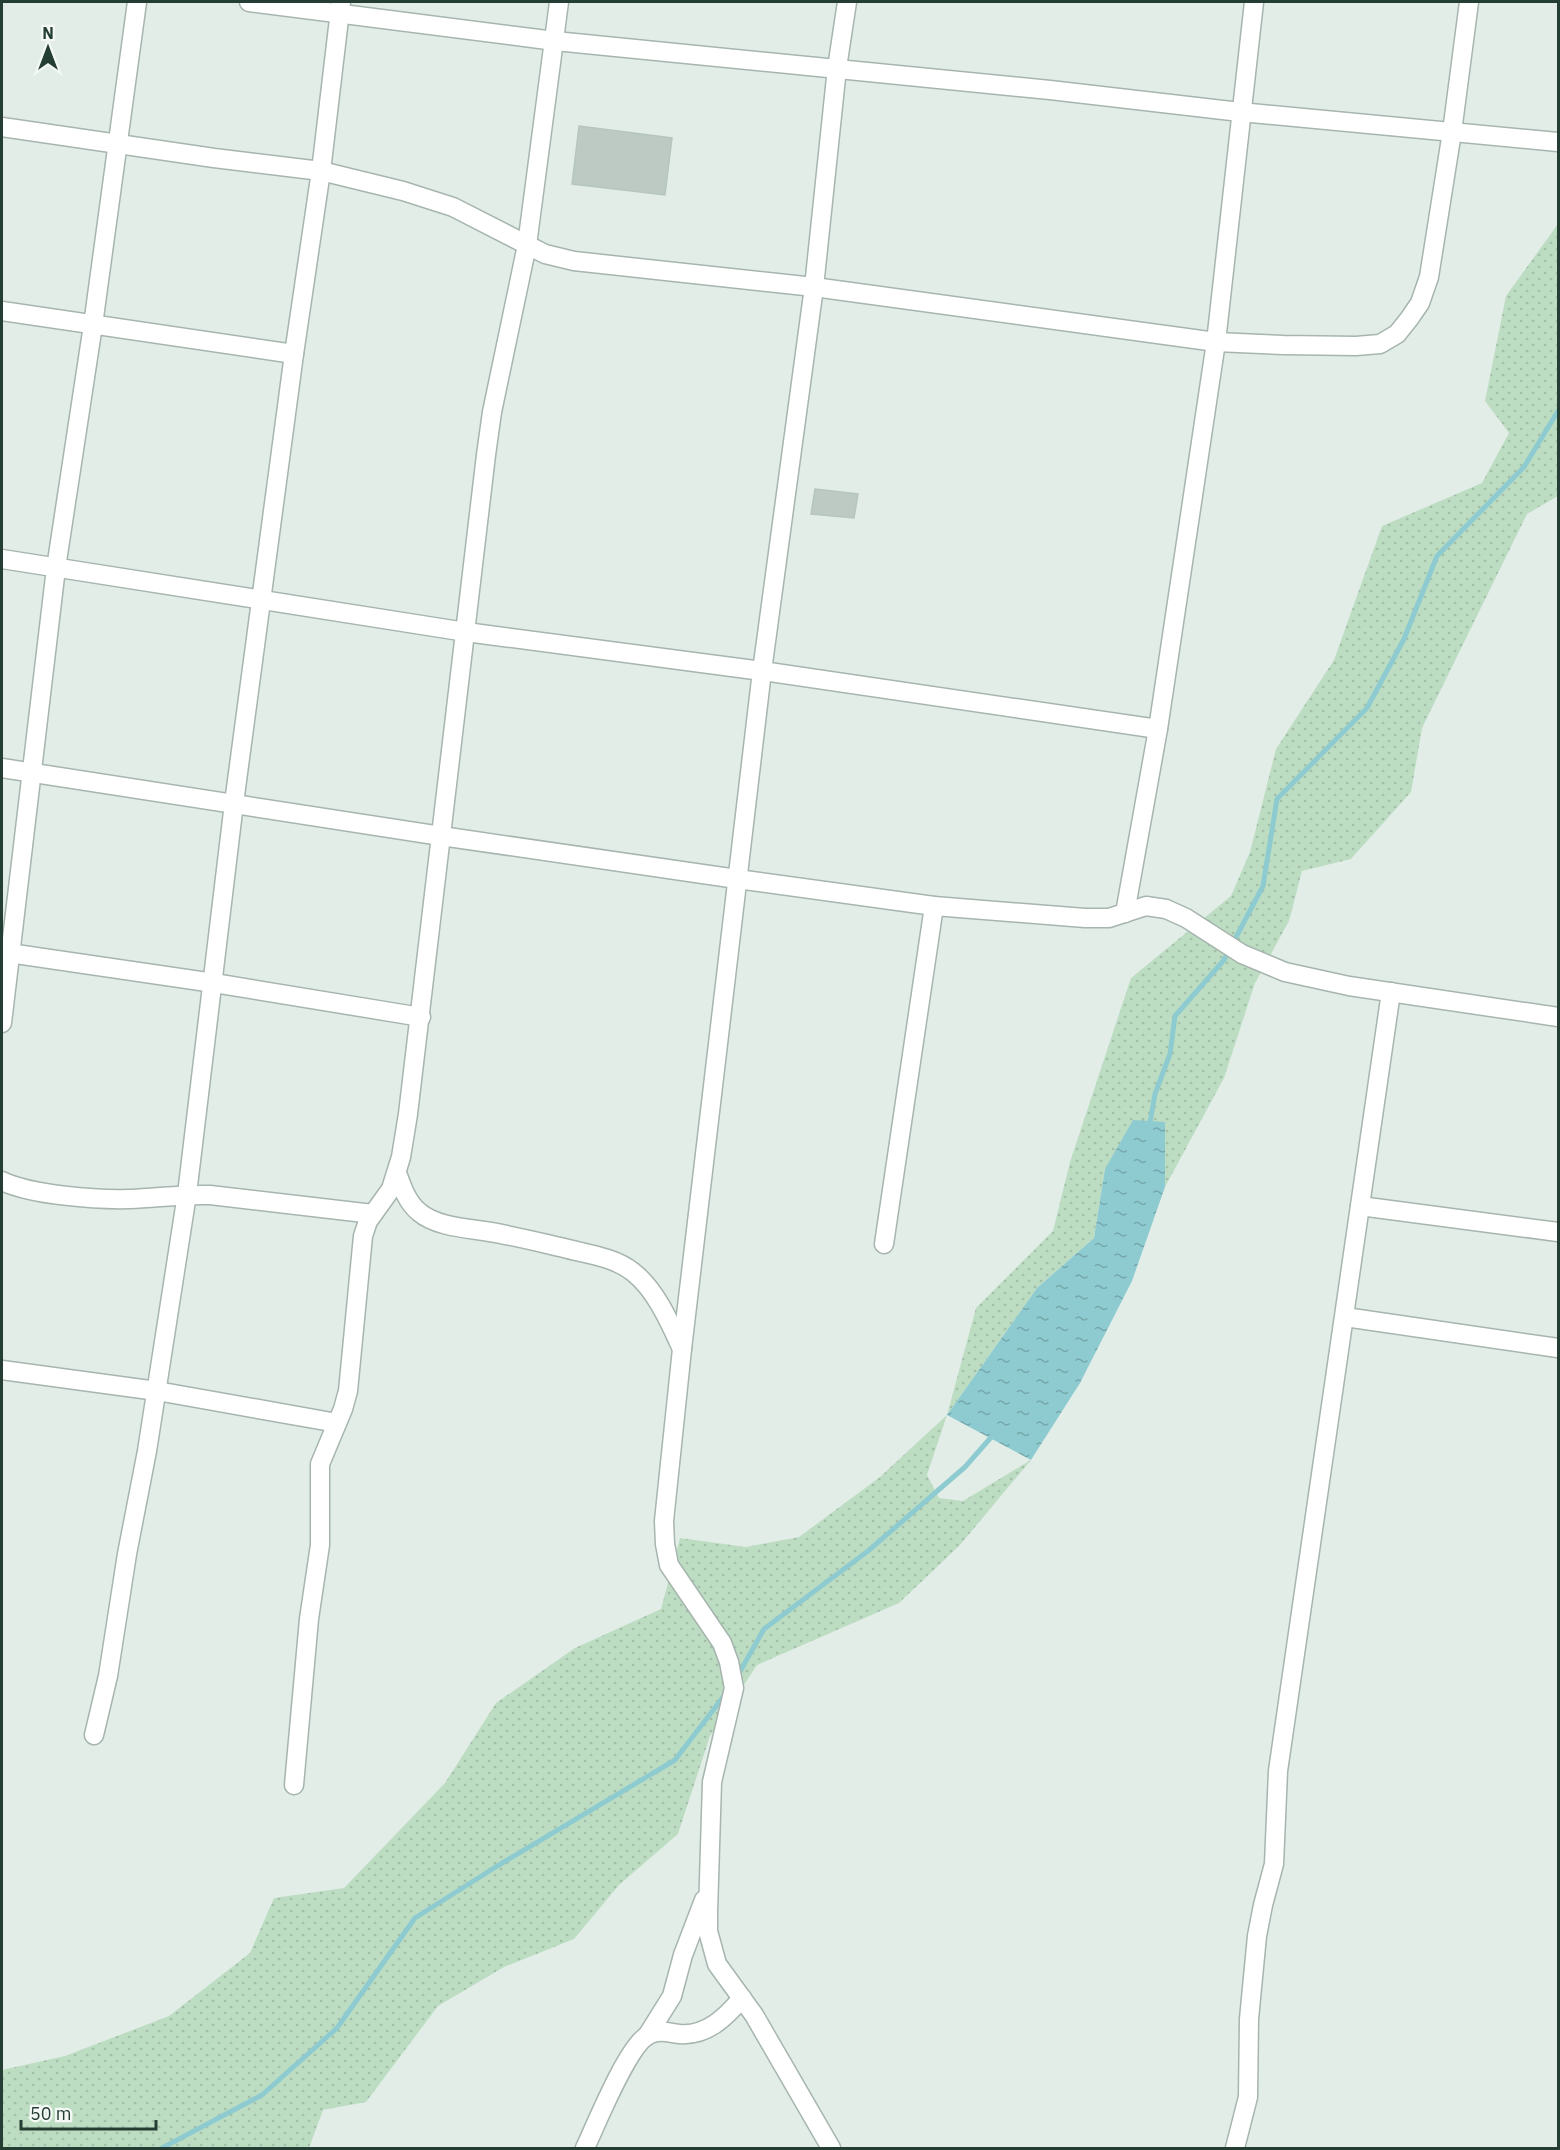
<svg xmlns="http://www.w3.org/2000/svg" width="1560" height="2150" font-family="'IBM Plex Sans',sans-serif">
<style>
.grass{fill:url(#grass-dots)}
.water{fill:url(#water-ripples)}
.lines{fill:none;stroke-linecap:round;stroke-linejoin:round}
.stream{stroke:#8ecbd0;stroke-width:5}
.building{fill:#bccac3;stroke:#b6c6be;stroke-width:1.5}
.minor-casing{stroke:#a6b5ae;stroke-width:21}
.minor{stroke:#fff;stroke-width:18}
</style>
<defs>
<pattern id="grass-dots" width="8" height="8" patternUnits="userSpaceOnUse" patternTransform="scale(1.5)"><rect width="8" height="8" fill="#bdddc3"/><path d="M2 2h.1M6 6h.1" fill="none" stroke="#a2bfa8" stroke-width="1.8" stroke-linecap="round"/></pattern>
<pattern id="water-ripples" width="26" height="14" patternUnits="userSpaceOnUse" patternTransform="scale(1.5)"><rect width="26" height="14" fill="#8ecbd0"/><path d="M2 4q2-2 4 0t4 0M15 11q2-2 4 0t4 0" fill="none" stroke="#74a6aa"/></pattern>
</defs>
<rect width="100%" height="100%" fill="#e3ede8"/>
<path class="grass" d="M1558,224V496L1527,514L1422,728L1411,792L1351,859L1302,871L1289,921L1255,983L1224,1078L1165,1187V1122L1105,1169L1094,1238L1037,1288L947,1415L927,1475L939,1498L963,1501L1031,1460L960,1545L899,1603L757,1665L710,1736L678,1834L619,1885L574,1939L504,1967L438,2006L366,2102L323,2110L309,2148H2V2070L65,2056L169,2016L250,1953L274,1898L344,1888L445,1783L496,1703L575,1648L661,1609L680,1538L746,1547L799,1537L880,1477L947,1415L976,1308L1053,1231L1070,1162L1131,978L1231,896L1250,852L1276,749L1334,660L1382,526L1482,483L1509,433L1485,401L1506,296Z"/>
<path class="water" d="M1133,1120L1165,1122V1187L1132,1281L1080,1383L1031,1460L947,1415L1037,1288L1094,1238L1105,1169Z"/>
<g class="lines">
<g class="stream">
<path d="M1149,1128L1155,1094L1170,1054L1175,1016L1224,960L1263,886L1277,799L1367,708L1404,639L1437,556L1524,467L1558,411"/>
<path d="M737,1677L764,1629L868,1551L965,1467L994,1434"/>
<path d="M162,2148L262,2095L337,2028L415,1918L494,1868L675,1760L727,1692"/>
</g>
</g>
<g class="building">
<path d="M579,126L672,138L665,195L572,184Z"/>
<path d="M815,489L858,494L854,518L811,514Z"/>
</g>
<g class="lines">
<g class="minor-casing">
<g id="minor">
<path d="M249,2L555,41L1050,90L1240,112L1558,142"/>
<path d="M2,127L214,158L321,171L403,191L453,207L545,254L574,261L814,287L1216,342L1283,345L1356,346L1380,344L1397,334L1409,319L1420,303L1429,277L1452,132L1469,2"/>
<path d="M2,311L294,354"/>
<path d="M2,559L466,632L762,671L1158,729"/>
<path d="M2,768L441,836L737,879L934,906L1085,918H1109L1146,906L1166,909L1186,918L1242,954L1285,972L1349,986L1558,1017"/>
<path d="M1125,913L1158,729L1216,342L1254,2"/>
<path d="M2,952L214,983L421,1017"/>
<path d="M2,1023L56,568L93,325L137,2"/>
<path d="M397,1173C402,1187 407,1202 419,1212C435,1226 464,1228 484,1231C511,1235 538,1242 564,1248C587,1254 614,1257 633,1272C656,1290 670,1323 682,1349"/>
<path d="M2,1181C31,1195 97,1200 130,1199C157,1198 183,1194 210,1195L373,1214"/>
<path d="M1360,1206L1558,1232"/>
<path d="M884,1244L934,906"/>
<path d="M1345,1317L1558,1348"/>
<path d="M2,1370L157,1391L337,1423"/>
<path d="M94,1735L108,1676L127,1554L147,1451L187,1194L234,803L294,354L321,171L341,2"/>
<path d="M294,1785L309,1619L320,1545V1464L343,1409L348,1391L363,1236L368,1221L391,1189L401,1157L408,1114L486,455L492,412L527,245L559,2"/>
<path d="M647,2036L672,1996L683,1955L704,1900"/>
<path d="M585,2148C596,2125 627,2047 648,2035C659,2029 670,2033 680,2034C707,2036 726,2017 742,1998"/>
<path d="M831,2148L754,2015L717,1964L708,1931V1912L712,1782L734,1688L729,1662L722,1643L669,1565L665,1544L664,1521L682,1349L762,671L814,287L837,68L847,2"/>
<path d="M1235,2148L1248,2097L1249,2019L1257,1936L1263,1905L1274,1864L1278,1771L1391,992"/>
</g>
</g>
<use href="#minor" class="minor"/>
</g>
<rect width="1560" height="2150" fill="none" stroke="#243e34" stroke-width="6"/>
<g transform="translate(48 48)" stroke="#f4f9f6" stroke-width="4.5" paint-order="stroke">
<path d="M0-4.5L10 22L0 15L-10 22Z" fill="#243e34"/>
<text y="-9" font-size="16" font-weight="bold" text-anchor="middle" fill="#243e34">N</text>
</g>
<path d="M21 2120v9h135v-9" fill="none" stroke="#243e34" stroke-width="3"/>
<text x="30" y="2120" font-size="18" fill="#243e34" stroke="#f4f9f6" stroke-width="4.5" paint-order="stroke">50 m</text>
</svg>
